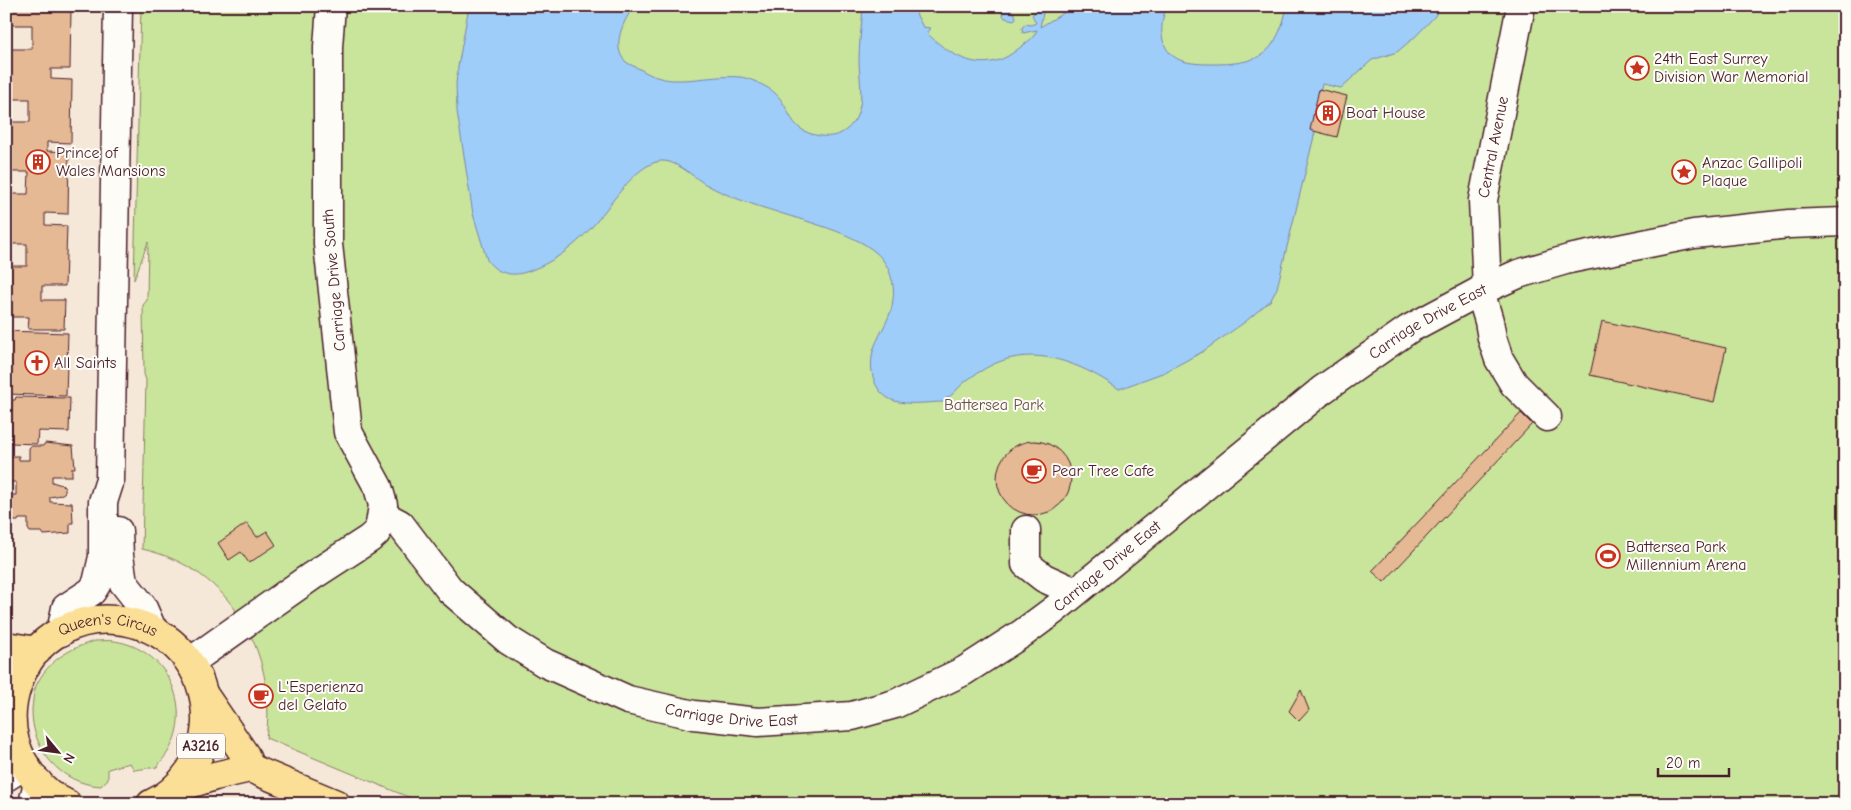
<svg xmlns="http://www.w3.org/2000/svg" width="1851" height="810" font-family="'Comic Neue',sans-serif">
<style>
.green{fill:#c9e49b;stroke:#8a8263}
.water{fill:#9ecdfa;stroke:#7c87a7}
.building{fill:#e4b994;stroke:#4a1f2b}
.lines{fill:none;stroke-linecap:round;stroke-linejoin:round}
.minor-casing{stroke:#4a1f2b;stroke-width:31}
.major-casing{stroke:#4a1f2b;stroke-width:31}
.minor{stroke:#fdfcf7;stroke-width:28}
.major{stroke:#fbdf96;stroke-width:28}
.labels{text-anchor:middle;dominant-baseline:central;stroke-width:4;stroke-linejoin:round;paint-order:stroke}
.shield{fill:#fdfcf7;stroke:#806168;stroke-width:1}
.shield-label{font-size:15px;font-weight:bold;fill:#4a1f2b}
.poi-label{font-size:16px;fill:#4a1f2b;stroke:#fdfcf7;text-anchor:start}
.street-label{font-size:16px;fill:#4a1f2b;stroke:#fdfcf7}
.park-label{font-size:16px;fill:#6a5047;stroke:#fdfcf7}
</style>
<rect width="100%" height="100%" fill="#f6e8d9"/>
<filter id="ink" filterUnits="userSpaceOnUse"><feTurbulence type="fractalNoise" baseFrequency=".02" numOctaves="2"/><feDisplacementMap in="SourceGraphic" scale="10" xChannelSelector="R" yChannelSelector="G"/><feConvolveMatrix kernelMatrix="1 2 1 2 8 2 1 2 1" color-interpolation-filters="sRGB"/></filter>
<g filter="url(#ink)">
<g class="green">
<path d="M141,6H1845V804H425L266,738C278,653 230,568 142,549L146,380L144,374L143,305L147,300L148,242L134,280Z"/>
<path d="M95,641C101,641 108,640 114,641C166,648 195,706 168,752C165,757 160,762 157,767L134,770L130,763L108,769V779L101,786C60,784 31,749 32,709C33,702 33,692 36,686C47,661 70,648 95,641Z"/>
</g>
<g class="water">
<path d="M469,6H634C624,20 610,47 626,62C630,65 636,67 640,69C649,75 660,79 672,80C694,81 717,75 740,77C749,78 759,83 768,88C794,103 783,131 821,136C830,137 838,136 846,130C868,112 859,84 859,59C859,42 862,24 863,6H912L923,27L930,28L927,33C953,59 986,76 1018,49C1025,44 1034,38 1037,30L1023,33L1022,28L1025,24L1031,25L1036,23L1032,15L1040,7L1043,13L1040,27L1075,6H1167C1159,24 1158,51 1180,60C1190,64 1204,64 1214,64C1229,64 1247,63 1260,56C1276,47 1284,23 1287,6H1440L1435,16L1416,36L1397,52L1372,60L1341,88L1322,84L1312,122L1317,124L1277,288L1271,300L1245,322L1202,352L1165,372L1119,389C1077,361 1028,341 981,371C975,374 970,378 965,382C957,388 954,395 945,399L944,402C930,402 913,405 899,402C874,398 867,369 874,348C880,331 892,317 893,299C895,288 891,272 885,263C869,236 807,222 777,212C754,205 729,197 707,185C694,178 677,160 661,161C634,164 609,209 591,228C574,247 551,264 526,272C511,277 496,273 487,260L473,214L457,111L456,84L458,67Z"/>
<path d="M1001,6C1008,6 1015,12 1016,18L1014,20L1005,18L1002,13Z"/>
</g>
<g class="building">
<path d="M6,6H50V8L71,9L70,69H51V79L72,80L71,143L47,142V151L69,152L68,214L45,213V225L67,226L65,286H42V300H65L64,329H28L29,317H6V266H27V244H6V194H28L29,172H6V122H30V99H6V49H32V25H6Z"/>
<path d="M1319,89L1347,96L1337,137L1310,130Z"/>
<path d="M1602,321L1726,348L1714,402L1590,375Z"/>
<path d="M6,331L68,333L66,396L6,394Z"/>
<path d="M16,397L70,398L69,432L38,431L37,444L11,443L12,400H15Z"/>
<path d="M1521,413L1532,424L1384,582L1372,571Z"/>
<circle cx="1034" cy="478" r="37"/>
<path d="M45,443L73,446L75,468H72V476H52V482L62,485L65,488V492L61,495L50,497V502L72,503L73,523H70V533L44,535L42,532H30L28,529V519H19L18,521H6V495H16V482H6V456H19V460H29V448L31,446H43Z"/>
<path d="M247,523L257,537L267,531L276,545L249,563L241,552L229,560L218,543Z"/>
<path d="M1301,690L1309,710L1299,721L1289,711Z"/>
</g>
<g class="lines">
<g class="minor-casing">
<g id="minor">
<path id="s1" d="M1487,288L1483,200L1521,6"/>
<path d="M1480,291L1489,321L1492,338L1499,359L1514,384L1547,417"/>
<path id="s2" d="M383,515L400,524L450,590L508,640L545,663L628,700L694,715L758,722L852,716L895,704L964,671L1023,633L1054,610L1322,390L1409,329L1480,291L1518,274L1569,259L1694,234L1789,224L1845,222"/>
<path d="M1026,530V564L1044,578L1075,592"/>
<path d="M118,531L119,556L123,582L142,606L152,629"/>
<path d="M61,632L66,608L92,591L97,583L103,557V502L110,480L118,6"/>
<path d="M190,662L312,576L369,539L376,533L380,525L383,505L378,487L348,432L328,244V47L331,6"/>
<path d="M6,777L25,765"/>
<path d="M33,804L38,782"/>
</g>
</g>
<g class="major-casing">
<g id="major">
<path d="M6,646L37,651"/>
<path d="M204,695L245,755L250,768"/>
<path d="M174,789L215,776L250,768L336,804"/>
<path id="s3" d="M67,804C41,792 23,769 15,742C10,724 11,704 17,686C51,580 209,607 206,723C205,756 182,790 151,804"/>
</g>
</g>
<use href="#minor" class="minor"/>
<use href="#major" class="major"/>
</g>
</g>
<defs>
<g id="sight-ring" transform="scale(1.25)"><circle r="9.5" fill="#fdfcf7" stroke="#c8321e" stroke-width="1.5"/><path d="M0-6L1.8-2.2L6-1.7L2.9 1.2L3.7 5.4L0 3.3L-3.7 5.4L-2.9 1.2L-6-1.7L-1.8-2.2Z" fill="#c8321e"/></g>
<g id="building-ring" transform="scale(1.25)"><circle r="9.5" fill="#fdfcf7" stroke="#c8321e" stroke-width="1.5"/><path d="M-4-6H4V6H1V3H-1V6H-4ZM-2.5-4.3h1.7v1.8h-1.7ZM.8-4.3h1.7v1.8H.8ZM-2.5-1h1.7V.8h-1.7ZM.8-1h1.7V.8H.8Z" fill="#c8321e"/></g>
<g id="church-ring" transform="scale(1.25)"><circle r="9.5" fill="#fdfcf7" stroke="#c8321e" stroke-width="1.5"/><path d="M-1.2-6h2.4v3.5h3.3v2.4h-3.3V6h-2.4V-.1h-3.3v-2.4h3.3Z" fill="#c8321e"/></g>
<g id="cafe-ring" transform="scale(1.25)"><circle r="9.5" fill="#fdfcf7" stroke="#c8321e" stroke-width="1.5"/><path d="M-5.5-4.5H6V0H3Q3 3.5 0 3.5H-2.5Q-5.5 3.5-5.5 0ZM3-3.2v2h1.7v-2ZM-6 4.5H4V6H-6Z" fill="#c8321e"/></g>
<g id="stadium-ring" transform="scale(1.25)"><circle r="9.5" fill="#fdfcf7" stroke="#c8321e" stroke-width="1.5"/><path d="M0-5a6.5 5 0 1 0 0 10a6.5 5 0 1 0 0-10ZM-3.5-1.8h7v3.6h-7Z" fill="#c8321e"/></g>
</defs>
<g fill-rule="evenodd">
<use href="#sight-ring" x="1637" y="68"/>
<use href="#building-ring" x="1328" y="113"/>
<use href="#building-ring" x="38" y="162"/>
<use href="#sight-ring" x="1684" y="172"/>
<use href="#church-ring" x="37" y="363"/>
<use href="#cafe-ring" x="1034" y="471"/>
<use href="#stadium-ring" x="1608" y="556"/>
<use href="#cafe-ring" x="261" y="696"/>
</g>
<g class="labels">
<rect class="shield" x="177" y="733.5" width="48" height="25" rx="4"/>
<g class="shield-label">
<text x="201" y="746">A3216</text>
</g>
<g class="poi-label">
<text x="1654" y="59">24th East Surrey<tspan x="1654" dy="18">Division War Memorial</tspan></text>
<text x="1346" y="113">Boat House</text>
<text x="56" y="153">Prince of<tspan x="56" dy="18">Wales Mansions</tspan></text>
<text x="1702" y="163">Anzac Gallipoli<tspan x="1702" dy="18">Plaque</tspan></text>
<text x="54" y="363">All Saints</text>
<text x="1052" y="471">Pear Tree Cafe</text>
<text x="1626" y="547">Battersea Park<tspan x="1626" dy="18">Millennium Arena</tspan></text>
<text x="278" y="687">L'Esperienza<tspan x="278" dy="18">del Gelato</tspan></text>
</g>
<g class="street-label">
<text stroke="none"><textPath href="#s1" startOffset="142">Central Avenue</textPath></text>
<text transform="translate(334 280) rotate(-95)">Carriage Drive South</text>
<text stroke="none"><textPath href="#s2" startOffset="1242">Carriage Drive East</textPath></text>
<text stroke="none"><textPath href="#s2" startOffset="838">Carriage Drive East</textPath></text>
<text stroke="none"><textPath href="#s3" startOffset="261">Queen's Circus</textPath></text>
<text stroke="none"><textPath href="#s2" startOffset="418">Carriage Drive East</textPath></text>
</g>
<g class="park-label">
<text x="994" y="405">Battersea Park</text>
</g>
</g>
<rect width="1851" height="810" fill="none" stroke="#fdfcf7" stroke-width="25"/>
<rect x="12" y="12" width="1826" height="785" fill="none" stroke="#4a1f2b" stroke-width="2" filter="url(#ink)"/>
<g transform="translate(58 752) rotate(119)" stroke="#fdfcf7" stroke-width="4" paint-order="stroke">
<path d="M0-4L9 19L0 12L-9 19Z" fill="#4a1f2b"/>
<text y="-8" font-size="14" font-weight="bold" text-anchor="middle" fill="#4a1f2b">N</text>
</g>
<path d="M1658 768v8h71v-8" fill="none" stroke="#4a1f2b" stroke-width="2.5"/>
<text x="1666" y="768" font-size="15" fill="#4a1f2b" stroke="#fdfcf7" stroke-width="4" paint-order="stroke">20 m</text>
</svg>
